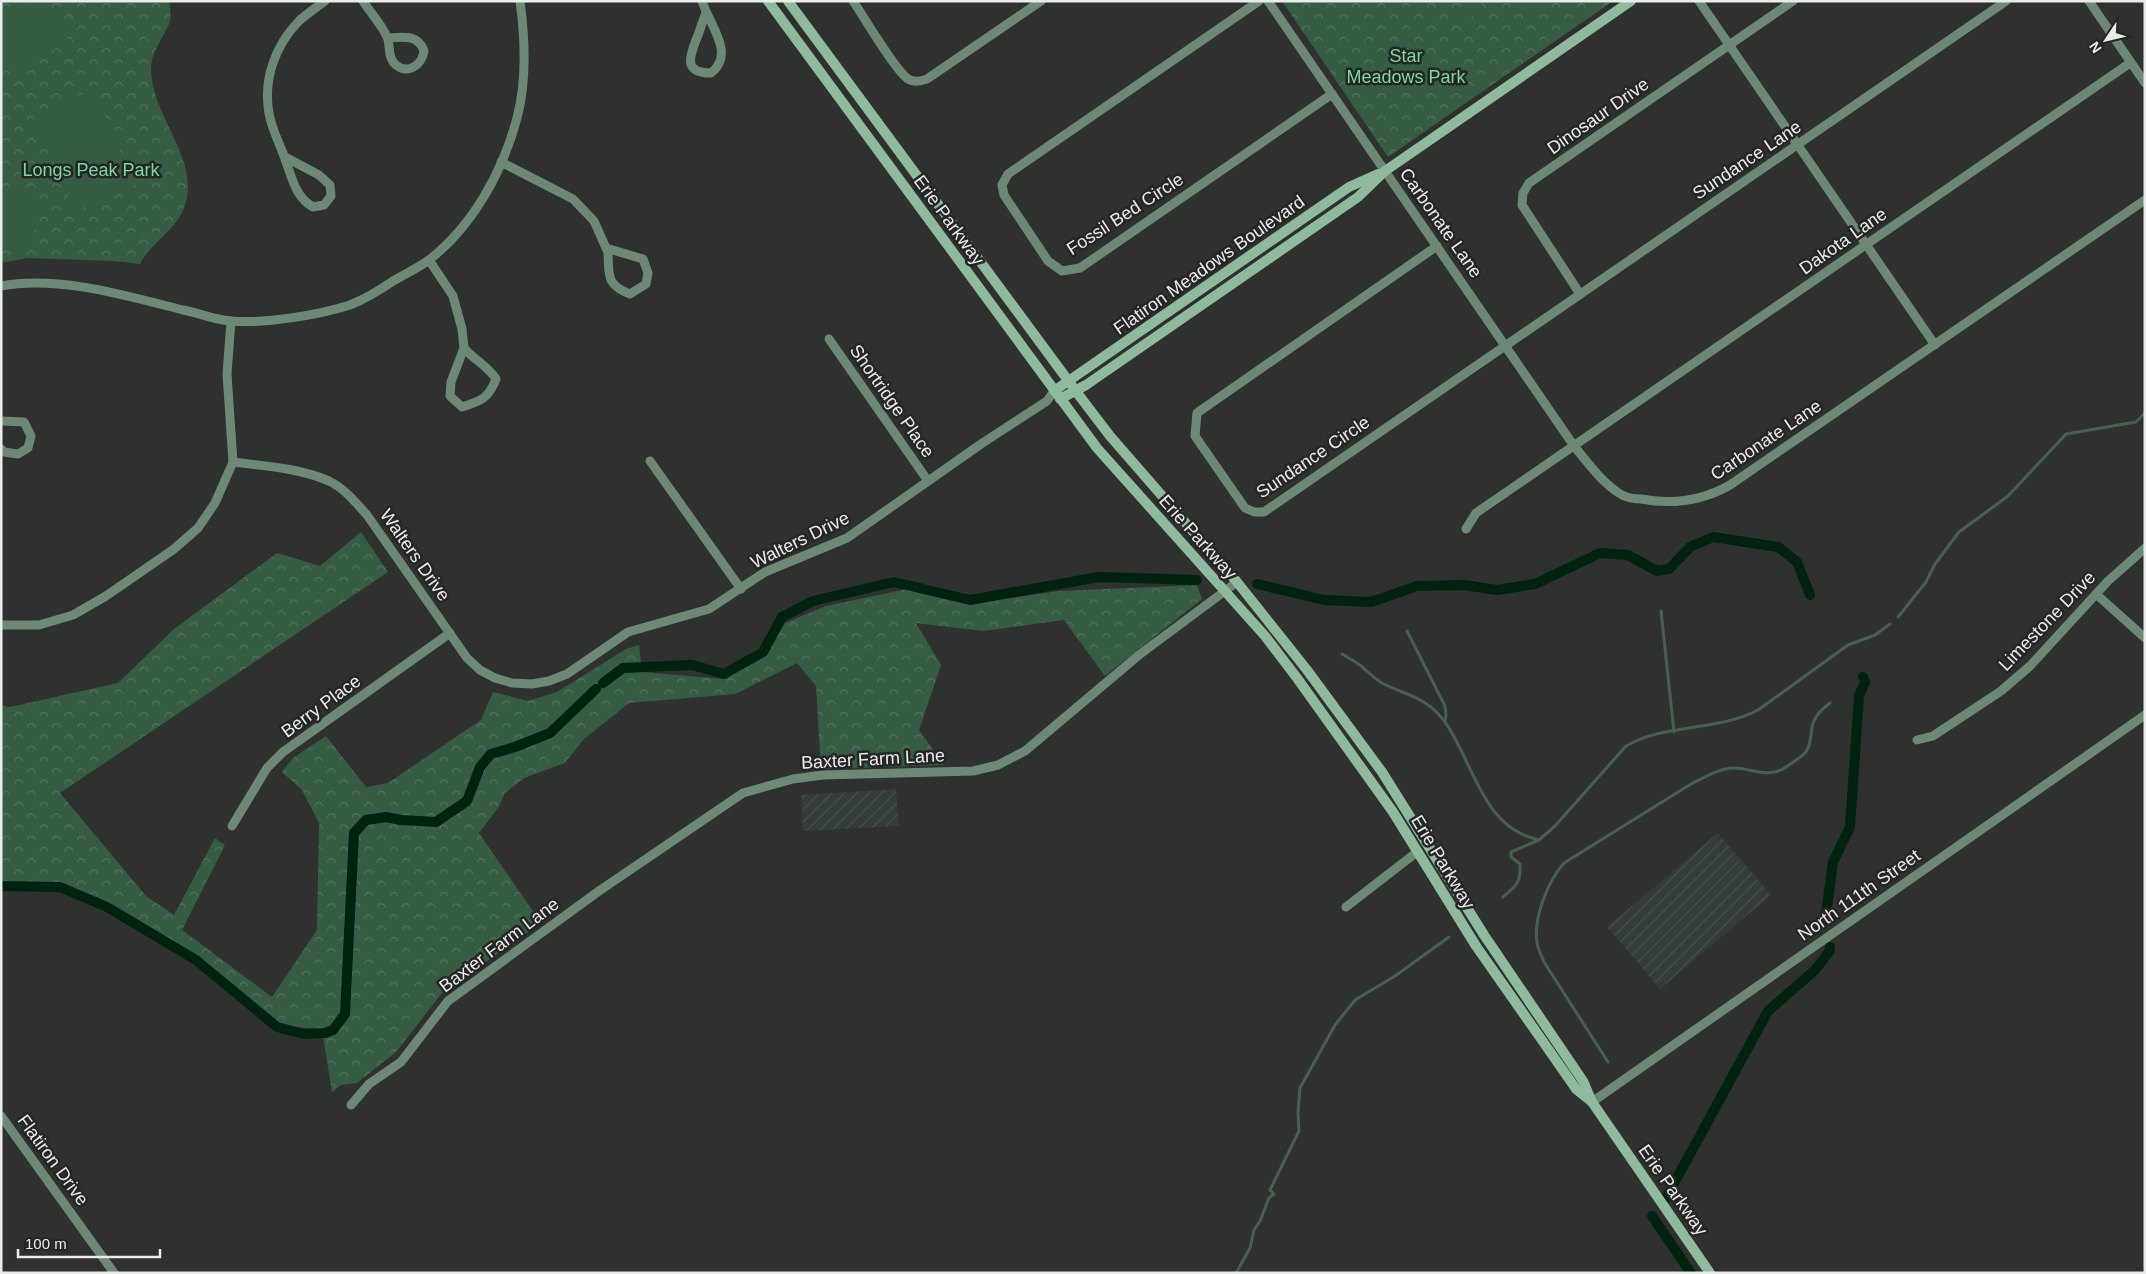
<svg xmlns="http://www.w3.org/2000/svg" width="2146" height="1274" font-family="Arial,sans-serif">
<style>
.industrial{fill:url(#industrial-furrows)}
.park{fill:url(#park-crowns)}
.garden{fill:#365d44}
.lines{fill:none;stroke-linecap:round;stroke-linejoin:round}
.stream{stroke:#465f51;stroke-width:3}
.canal{stroke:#00220f;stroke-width:10}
.street{stroke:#6e8876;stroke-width:9}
.secondary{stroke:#90ba9d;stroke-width:10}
.labels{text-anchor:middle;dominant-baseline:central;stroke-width:5;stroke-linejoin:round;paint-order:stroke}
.park-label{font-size:18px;fill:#7dd89d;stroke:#242725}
.street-label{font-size:18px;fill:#eaecea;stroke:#242725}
</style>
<defs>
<pattern id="industrial-furrows" width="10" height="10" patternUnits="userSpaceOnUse" patternTransform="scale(1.25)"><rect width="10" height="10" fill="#333c36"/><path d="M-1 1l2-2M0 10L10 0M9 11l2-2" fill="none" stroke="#474f4a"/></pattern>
<pattern id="park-crowns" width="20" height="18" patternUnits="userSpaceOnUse" patternTransform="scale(1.25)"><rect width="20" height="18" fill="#365d44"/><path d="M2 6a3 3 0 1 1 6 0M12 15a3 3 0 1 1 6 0" fill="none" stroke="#53745f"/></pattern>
</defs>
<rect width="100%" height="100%" fill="#2e312e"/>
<g class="industrial">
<path d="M896,789L899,826L803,831L801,795Z"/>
<path d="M1718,833L1771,895L1660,989L1607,927Z"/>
</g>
<g class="park">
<path d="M1,1H169C170,8 172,18 169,24C163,38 151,52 151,69C151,117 202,159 184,208C175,231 151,243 140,264L115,261L28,258L1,263Z"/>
<path d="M1282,1H1613L1388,157Z"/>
<path d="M361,532L388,572L60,793L146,896L174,915L215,838L225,845L182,930L272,997L317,930L319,823L302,790L282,772L293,758L326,736L366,787L388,783L481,720L493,692L528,701L557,692L626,649L639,645L642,672L724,679L761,655L785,623L826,606L907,589L969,604L1059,591L1197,585L1202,599L1105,676L1064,620L983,631L916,623L941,665L919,730L944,765L821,769L816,686L797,663L735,694L629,703L584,739L565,763L524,778L505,793L498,808L479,833L541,923L442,993L396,1052L357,1083L341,1085L332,1092L322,1029L280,1026L167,941L129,918L67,888L51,884H4L1,880V705L10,707L118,683L174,629L277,553L320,566Z"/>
</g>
<g class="garden">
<path d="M34,1H44L69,40L15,75L1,54V23Z"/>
<path d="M1472,1H1480L1484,8L1464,22L1457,11Z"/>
<path d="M1516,1H1549L1526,16Z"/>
<path d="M94,89L135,185L75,211L33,115Z"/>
<path d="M8,187C27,190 42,204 36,225C34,234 28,238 27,247L1,242V188Z"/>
</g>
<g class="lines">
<g class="stream">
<path d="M1661,611L1674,732"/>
<path d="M1898,617L1926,582L1935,564L1959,532L2008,496L2066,434L2136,422L2145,413"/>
<path d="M1407,631L1445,706L1446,715L1445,721"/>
<path d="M1342,654C1348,658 1355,661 1361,666C1368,672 1374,678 1382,683C1407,696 1426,696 1445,722C1474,763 1482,828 1539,840"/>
<path d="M1503,897C1517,885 1521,882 1520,864L1511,857V852L1539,840L1555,826L1626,746C1665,723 1716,732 1758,710L1848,645L1875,635L1890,624"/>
<path d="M1608,1062L1544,962C1542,956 1538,950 1537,943C1533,918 1548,881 1564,863L1691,784C1704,778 1719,768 1734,768C1751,768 1766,778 1783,769C1789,765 1800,758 1805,753C1812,745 1810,733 1813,723C1816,715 1823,708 1830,703"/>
<path d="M1236,1273L1250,1248L1254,1230L1260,1221L1269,1198L1274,1194L1270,1190L1299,1131L1298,1112L1300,1088L1335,1025L1355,1000L1395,976L1449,937"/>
</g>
<g class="canal">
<path d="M1257,584L1324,600L1371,602L1417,586L1464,585L1497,590L1535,584L1600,553L1628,555L1657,571L1669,569L1690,547L1713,537L1778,547L1797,562L1810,595"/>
<path d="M603,683L623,668L692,665L724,674L763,652L782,617L813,601L894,582L970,600L1099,577L1197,580"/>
<path d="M1,886L60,887L107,907L196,960L277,1027L304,1034L325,1033L333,1030L345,1014L354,833L366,820L386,817L401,820L436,822L467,801L480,767L491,754L515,747L550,733L596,689"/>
<path d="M1826,914L1833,862L1850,827L1859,696L1865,682L1863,677"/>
<path d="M1666,1198L1768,1011L1815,970L1829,952L1830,947"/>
<path d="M1652,1216L1691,1273"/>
</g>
<g class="street">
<path d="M363,1C370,12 382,25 387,37C391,46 387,55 394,63C406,76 422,66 424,51C418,34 403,37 388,38"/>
<path d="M702,1C709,24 736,54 711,73C684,73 689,58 696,40C700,31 702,22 706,13"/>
<path d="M853,1C864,17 895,70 908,79C915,83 920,81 927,79L1041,1"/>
<path d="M1259,1L1008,174L1002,185L1004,195L1048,261L1062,271L1080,268L1332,94"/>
<path d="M1268,1L1574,446C1589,464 1602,483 1622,495C1628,498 1635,499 1641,499C1673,505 1702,501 1730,485L2145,200"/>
<path d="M1699,1L1935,345"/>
<path d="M2089,1L2145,83"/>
<path d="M285,157L319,175L330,185L331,196L324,205L313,207C295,197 292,177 285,159C280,144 271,128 269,113C263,80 275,46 298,22C306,14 316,8 325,1"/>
<path d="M501,162L573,199L594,221L606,248L608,252C609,275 606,285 630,294L646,284L648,273L643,259L606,248"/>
<path d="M1437,246L1197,413L1195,436L1245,508L1254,512H1264L2006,1"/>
<path d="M429,260L453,296L462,329L464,348L451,382L450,396L462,407C481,401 489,398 496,379C487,365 474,360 464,348"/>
<path d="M1,286C58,275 128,296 183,310C199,313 215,320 231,321C264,324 319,315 350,305C365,299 380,290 393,281C405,274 418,268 429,260C473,226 503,171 517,118C527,81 525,38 520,1"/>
<path d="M1580,294L1522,205L1523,193L1529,183L1793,1"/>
<path d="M829,339L928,481"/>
<path d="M1,421L24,422L31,436L28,448L18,454L4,452L1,449"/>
<path d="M650,461L741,589"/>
<path d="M233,462C265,466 299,468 329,481C344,488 356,503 367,515L467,658L480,670L495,678L512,683L532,684L549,681L567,674L628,632L709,609L765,572L847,538L981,444L1047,401L1054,391"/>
<path d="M1466,529L1476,513L2130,63"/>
<path d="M2096,594L2145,638"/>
<path d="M1,625H39L73,615L106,596L174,549L198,528L215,503L233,462L227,374L231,321"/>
<path d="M1917,740L1933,736L2001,691L2030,666L2108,581L2145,548"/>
<path d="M232,826L267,768L283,752L450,633"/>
<path d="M1346,907L1417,852"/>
<path d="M1592,1102L2145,715"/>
<path d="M351,1105L369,1084L401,1062L448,1001L599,891L743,793L793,779L823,775L973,771L998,765L1025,751L1139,655L1237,582"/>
<path d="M1,1116L114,1273"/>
</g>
<g class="secondary">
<path d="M768,1L1097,448L1265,636L1297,678L1393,812L1476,946L1537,1033L1576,1089L1591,1101"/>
<path d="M788,1L1081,398L1110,436L1237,582L1307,670L1382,772L1484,935L1583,1081L1592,1102L1710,1273"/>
<path d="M1054,391L1349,187L1378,174"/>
<path d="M1060,399L1086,385L1358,197L1385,171L1631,1"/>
</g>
</g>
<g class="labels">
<g class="park-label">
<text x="1406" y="56">Star<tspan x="1406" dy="21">Meadows Park</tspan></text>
<text x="91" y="170">Longs Peak Park</text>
</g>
<g class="street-label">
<text transform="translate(1598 116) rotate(-35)">Dinosaur Drive</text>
<text transform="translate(1747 160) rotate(-34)">Sundance Lane</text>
<text transform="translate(1125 214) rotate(-33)">Fossil Bed Circle</text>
<text transform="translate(949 220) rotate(54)">Erie Parkway</text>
<text transform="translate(1441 223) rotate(55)">Carbonate Lane</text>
<text transform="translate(1843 241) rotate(-35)">Dakota Lane</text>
<text transform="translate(1209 265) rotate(-35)">Flatiron Meadows Boulevard</text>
<text transform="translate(892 401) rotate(55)">Shortridge Place</text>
<text transform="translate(1766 440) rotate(-34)">Carbonate Lane</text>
<text transform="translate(1313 457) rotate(-34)">Sundance Circle</text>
<text transform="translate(1198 537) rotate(48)">Erie Parkway</text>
<text transform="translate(800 540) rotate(-26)">Walters Drive</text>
<text transform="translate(415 555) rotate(55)">Walters Drive</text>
<text transform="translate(2047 621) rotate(-46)">Limestone Drive</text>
<text transform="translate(321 706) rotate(-36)">Berry Place</text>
<text transform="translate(873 759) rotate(-3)">Baxter Farm Lane</text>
<text transform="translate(1443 862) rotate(59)">Erie Parkway</text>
<text transform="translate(1859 895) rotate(-35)">North 111th Street</text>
<text transform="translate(499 945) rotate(-37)">Baxter Farm Lane</text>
<text transform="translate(53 1160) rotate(54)">Flatiron Drive</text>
<text transform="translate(1673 1190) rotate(55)">Erie Parkway</text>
</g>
</g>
<rect width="2146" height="1274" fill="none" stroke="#eaecea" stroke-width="5"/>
<g transform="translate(2106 40) rotate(235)" stroke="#242725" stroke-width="4" paint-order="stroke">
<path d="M0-4L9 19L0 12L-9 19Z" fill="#eaecea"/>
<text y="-8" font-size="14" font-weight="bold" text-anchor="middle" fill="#eaecea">N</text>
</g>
<path d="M18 1249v8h142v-8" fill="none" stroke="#eaecea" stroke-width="2.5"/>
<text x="25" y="1249" font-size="15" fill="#eaecea" stroke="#242725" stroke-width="4" paint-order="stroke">100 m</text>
</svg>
